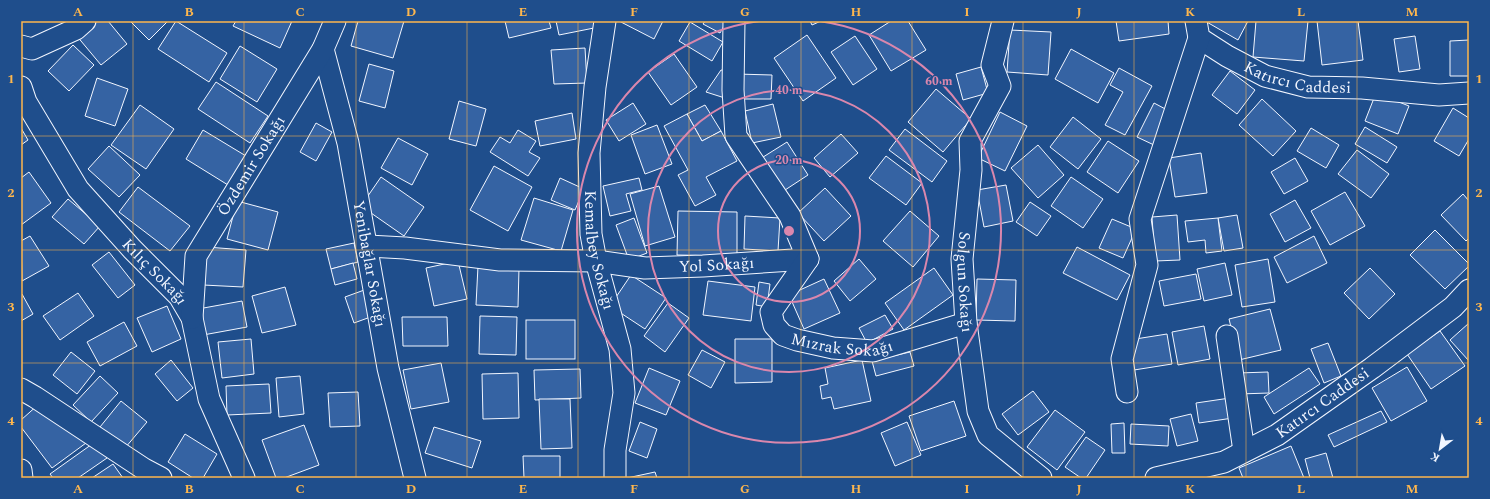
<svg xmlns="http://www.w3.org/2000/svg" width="1490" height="499" font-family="Spectral,serif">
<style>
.building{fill:#3563a3;stroke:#f2f6ff}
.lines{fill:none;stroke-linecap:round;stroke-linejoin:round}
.street-casing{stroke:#f2f6ff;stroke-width:23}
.street{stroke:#1f4e8c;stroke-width:21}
.grid{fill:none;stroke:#ffb74d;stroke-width:1;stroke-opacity:0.55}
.ring{fill:none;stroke:#da87ad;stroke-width:2}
.labels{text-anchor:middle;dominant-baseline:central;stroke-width:3;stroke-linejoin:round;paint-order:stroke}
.street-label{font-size:16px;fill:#f2f6ff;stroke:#1f4e8c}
.centre{fill:#da87ad;stroke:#1f4e8c;stroke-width:2}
.ring-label{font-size:12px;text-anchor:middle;font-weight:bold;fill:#da87ad;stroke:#1f4e8c;stroke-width:3;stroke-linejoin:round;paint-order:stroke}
.neatline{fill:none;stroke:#ffb74d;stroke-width:1.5}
.grid-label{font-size:13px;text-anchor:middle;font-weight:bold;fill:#ffb74d}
</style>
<rect width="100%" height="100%" fill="#1f4e8c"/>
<g class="building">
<path d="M93,21H108L127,44L101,65L76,35Z"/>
<path d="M130,21H168L149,40Z"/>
<path d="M176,21L227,53L209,82L158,49Z"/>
<path d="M236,21H292L280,48L233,26Z"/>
<path d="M358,21H404L393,58L351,46Z"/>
<path d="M505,21H549L551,28L509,38Z"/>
<path d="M556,21H598L599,27L559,35Z"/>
<path d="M619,21H663L654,39Z"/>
<path d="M705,21H727L720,33L703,24Z"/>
<path d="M810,21H821L812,25Z"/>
<path d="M891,21H908L926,50L891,71L869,35Z"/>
<path d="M1116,21H1168L1169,34L1119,41Z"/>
<path d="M1205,21H1248L1238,40Z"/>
<path d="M1256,21H1308L1304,61L1253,57Z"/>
<path d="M1317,21H1358L1363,60L1322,65Z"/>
<path d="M690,22L723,42L712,61L679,41Z"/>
<path d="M1010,30L1051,32L1048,75L1007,72Z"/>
<path d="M807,35L836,78L803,101L774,58Z"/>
<path d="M855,36L877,69L853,85L831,52Z"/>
<path d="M1415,36L1420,69L1399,72L1394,39Z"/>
<path d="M1469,40V76H1450V41Z"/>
<path d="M73,45L94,65L69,91L48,71Z"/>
<path d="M240,46L277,69L257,102L220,79Z"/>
<path d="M585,48L587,83L554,84L551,50Z"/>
<path d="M1071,49L1114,73L1098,103L1055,79Z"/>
<path d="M674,54L697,87L671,105L648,72Z"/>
<path d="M369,64L394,71L385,108L359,101Z"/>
<path d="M981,67L988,93L963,100L956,74Z"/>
<path d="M1119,68L1152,86L1125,135L1105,125L1123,92L1110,85Z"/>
<path d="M721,70L731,71L728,99L706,92Z"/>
<path d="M1230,71L1255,90L1237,114L1212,95Z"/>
<path d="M736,74L772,75L771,99H736Z"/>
<path d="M97,78L128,89L115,126L85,116Z"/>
<path d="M216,82L268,116L250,143L198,109Z"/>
<path d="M936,89L971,119L943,152L908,122Z"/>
<path d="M1376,93L1409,106L1398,134L1365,121Z"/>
<path d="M1262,99L1296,131L1273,156L1239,125Z"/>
<path d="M459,101L486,109L476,146L449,139Z"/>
<path d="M633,103L646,124L619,141L606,120Z"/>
<path d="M1154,103L1171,112L1154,145L1137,137Z"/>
<path d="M773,104L781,137L752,143L745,111Z"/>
<path d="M140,105L174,129L146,169L111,145Z"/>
<path d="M705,105L721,131L702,141L687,114Z"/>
<path d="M1453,108L1469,118V139L1459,156L1434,141Z"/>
<path d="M1000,112L1027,126L1005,171L978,158Z"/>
<path d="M572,113L576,139L540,146L535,121Z"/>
<path d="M687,114L702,141L721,131L737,161L706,177L716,195L695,206L678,175L688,170L664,126Z"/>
<path d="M1073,117L1101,139L1078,169L1050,147Z"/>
<path d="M316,123L332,132L316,161L300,152Z"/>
<path d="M657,125L672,164L645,174L631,135Z"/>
<path d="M1365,127L1397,147L1387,163L1355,144Z"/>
<path d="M21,128L28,140L21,145Z"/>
<path d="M1311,128L1339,145L1326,168L1297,151Z"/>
<path d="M905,129L947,161L932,182L889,150Z"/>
<path d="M203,130L246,156L228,185L186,159Z"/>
<path d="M518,130L536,141L529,152L540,158L528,176L490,152L500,137L510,143Z"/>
<path d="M841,134L858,153L830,177L814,158Z"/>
<path d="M398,138L428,154L412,185L381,168Z"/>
<path d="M1108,141L1139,161L1118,193L1087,172Z"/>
<path d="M787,142L808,175L782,192L760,159Z"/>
<path d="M1038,145L1064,175L1038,198L1011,168Z"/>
<path d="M109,146L140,175L119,197L88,169Z"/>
<path d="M1357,150L1389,174L1371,198L1338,174Z"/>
<path d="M1201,153L1207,193L1175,197L1169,158Z"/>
<path d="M886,156L922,183L906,205L869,178Z"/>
<path d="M1295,158L1308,181L1284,194L1271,172Z"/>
<path d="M494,166L532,187L508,231L470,210Z"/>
<path d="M29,172L51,203L21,225V178Z"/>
<path d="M381,177L424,207L404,236L361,206Z"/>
<path d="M1071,177L1103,199L1083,228L1051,206Z"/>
<path d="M560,178L584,189L575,210L551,200Z"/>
<path d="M639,178L642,190L626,194L631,211L610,216L603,186Z"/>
<path d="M1006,185L1013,221L984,227L977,190Z"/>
<path d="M659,186L675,237L645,246L630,194Z"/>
<path d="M138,187L190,226L170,251L119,212Z"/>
<path d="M825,188L851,216L824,241L798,213Z"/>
<path d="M1345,192L1365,226L1330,245L1311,211Z"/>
<path d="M1463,194L1469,201V238L1466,241L1441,215Z"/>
<path d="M534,198L573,210L561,251L521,240Z"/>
<path d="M68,199L100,226L84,244L52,217Z"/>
<path d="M1295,200L1311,228L1285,242L1270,214Z"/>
<path d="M237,201L278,212L268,250L227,239Z"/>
<path d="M1030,202L1051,216L1037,236L1016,222Z"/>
<path d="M678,211L737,212V256L677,255Z"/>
<path d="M910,211L939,236L913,267L883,241Z"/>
<path d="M1177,215L1180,260L1155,261L1152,217Z"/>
<path d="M1237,215L1243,248L1224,251L1218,218Z"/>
<path d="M745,216L780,218L778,251L744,249Z"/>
<path d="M634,218L647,253L629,260L616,225Z"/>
<path d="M1218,218L1222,251L1206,253L1205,240L1188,242L1185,221Z"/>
<path d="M1112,219L1136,229L1123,258L1099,248Z"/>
<path d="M1435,230L1469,264V266L1445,289L1410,255Z"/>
<path d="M30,236L49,266L22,281L21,241Z"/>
<path d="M1314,236L1327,263L1287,283L1274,257Z"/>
<path d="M354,243L358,262L331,269L326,249Z"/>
<path d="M206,247L246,250L243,287L203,285Z"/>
<path d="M1077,247L1130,275L1117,300L1063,273Z"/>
<path d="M109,252L135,285L118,298L92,265Z"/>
<path d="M859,259L876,279L850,301L834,281Z"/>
<path d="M1268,259L1275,302L1242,307L1235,265Z"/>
<path d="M458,261L467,299L434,306L426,268Z"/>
<path d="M353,263L357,279L335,285L331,269Z"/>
<path d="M1225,263L1232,295L1204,301L1197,269Z"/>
<path d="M478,266L519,268L518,307L476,305Z"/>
<path d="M934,268L953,295L904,330L885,303Z"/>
<path d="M1370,268L1395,294L1369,319L1344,293Z"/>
<path d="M1196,274L1201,299L1164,306L1159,281Z"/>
<path d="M631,275L666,298L645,329L610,306Z"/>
<path d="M824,279L840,313L804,329L789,295Z"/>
<path d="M977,279L1016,280L1015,321L976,320Z"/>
<path d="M708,281L755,287L751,321L703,315Z"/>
<path d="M759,282L770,284L767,307L756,305Z"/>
<path d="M285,287L296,325L262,333L252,296Z"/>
<path d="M367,289L376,315L354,323L345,297Z"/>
<path d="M78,293L94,316L60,340L43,316Z"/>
<path d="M22,294L33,314L21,321V295Z"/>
<path d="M242,301L247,327L203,335L198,309Z"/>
<path d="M668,303L689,318L665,352L644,336Z"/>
<path d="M167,306L181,339L152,352L137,318Z"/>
<path d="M1270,309L1281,350L1239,360L1229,319Z"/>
<path d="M885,315L893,329L867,343L859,328Z"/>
<path d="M480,316L517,317L516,355L479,354Z"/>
<path d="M402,317H447L448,346H403Z"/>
<rect x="526" y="320" width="49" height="39"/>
<path d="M124,322L137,346L100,366L87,342Z"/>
<path d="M1469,323V361L1450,340Z"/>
<path d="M1204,326L1210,359L1178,365L1172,332Z"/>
<path d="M1440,331L1465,366L1431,389L1407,354Z"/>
<path d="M1167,334L1172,364L1134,370L1129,340Z"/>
<path d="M251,339L254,374L222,378L218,342Z"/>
<path d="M735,339H772V382L735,383Z"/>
<path d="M1328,343L1341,376L1324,383L1311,349Z"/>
<path d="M702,350L725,362L711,388L688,375Z"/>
<path d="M71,352L95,371L77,394L53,375Z"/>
<path d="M910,352L914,366L876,376L872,361Z"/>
<path d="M171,360L193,388L177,401L155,374Z"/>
<path d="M862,360L871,401L834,409L831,397L822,399L820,386L828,384L825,368Z"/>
<path d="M441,363L449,402L411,409L403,370Z"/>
<path d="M1407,367L1427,401L1391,421L1372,388Z"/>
<path d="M649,368L680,381L666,415L635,403Z"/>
<path d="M1309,368L1320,384L1274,414L1264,397Z"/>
<path d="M580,369L581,398L535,400L534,370Z"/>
<path d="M1268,372L1269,393L1239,394L1238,373Z"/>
<path d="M518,373L519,418L483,419L482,374Z"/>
<path d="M100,376L118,393L91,422L73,405Z"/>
<path d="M300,376L304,414L279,417L276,378Z"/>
<path d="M269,384L271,413L227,415L226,386Z"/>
<path d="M1033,391L1049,412L1018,435L1002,414Z"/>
<path d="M358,392L360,426L330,427L328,393Z"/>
<path d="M1230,398L1233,418L1199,423L1196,403Z"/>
<path d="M539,399H570L572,448L541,449Z"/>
<path d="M121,401L147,422L125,448L100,427Z"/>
<path d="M954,401L966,436L921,451L909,416Z"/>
<path d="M39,404L86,443L52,468L21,427V420Z"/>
<path d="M1055,410L1085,432L1057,470L1027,447Z"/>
<path d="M1381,411L1387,422L1334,447L1328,435Z"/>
<path d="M1191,414L1198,441L1177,446L1170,419Z"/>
<path d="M640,422L657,429L647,458L629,451Z"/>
<path d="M907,422L921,455L895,466L881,433Z"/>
<path d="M1124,423L1125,453H1112L1111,424Z"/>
<path d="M1131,424L1169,426L1168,446L1130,444Z"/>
<path d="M304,425L319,465L284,478H276L262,440Z"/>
<path d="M434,427L481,441L472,468L425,453Z"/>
<path d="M185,434L217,454L203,478H193L168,462Z"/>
<path d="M1086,437L1105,450L1086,478H1081L1065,467Z"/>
<path d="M95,442L107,458L78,478H53L50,474Z"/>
<path d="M1291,446L1304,478H1243L1239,468Z"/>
<path d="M1326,453L1333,478H1310L1305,459Z"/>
<path d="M523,456H560V478H524Z"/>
<path d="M113,464L123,478H92Z"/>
<path d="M655,472L657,478H627Z"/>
</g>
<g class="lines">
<g class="street-casing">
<g id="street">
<path id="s1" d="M605,21L595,87L589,153L591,234L596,261L620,349L624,393L615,450V478"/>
<path id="s2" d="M1003,21L992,65L1000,86L970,141L971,170L962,259L966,323L978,411L988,435L1041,478"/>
<path id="s3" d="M1196,21L1199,38L1227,56L1265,76L1308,87L1362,88L1439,95L1469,93"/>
<path d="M21,46L32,49L76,29L85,21"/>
<path id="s4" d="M323,49L348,143L388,368L415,478"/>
<path id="s5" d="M21,87L26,102L78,189L132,249L179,296L192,318L209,399L244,478"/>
<path id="s6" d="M368,246L405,248L500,260L596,261L645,268L703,266L808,259L790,216L736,136L733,90L734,21"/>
<path id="s7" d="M808,259L771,312L774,325L783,335L797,340L833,348L873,351L966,323"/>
<path id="s8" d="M192,318L196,256L323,49L335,21"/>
<path d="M1227,336L1244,451"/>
<path d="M21,389L35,397L144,469L161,478"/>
<path d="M1127,392L1122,359L1147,265L1140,219L1199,38"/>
<path d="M21,470L22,478"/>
<path id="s9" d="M1156,478L1224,462L1277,435L1372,368L1453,307L1469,290"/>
</g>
</g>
<use href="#street" class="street"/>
</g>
<path class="grid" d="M133,21V478M244,21V478M356,21V478M467,21V478M578,21V478M689,21V478M801,21V478M912,21V478M1023,21V478M1134,21V478M1246,21V478M1357,21V478M21,136H1469M21,250H1469M21,363H1469"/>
<g class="ring">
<circle cx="789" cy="231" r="71"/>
<circle cx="789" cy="231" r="141"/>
<path d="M819 21A212 212 0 1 1 759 21"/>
</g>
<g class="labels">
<g class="street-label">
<text stroke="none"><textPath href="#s3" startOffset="126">Katırcı Caddesi</textPath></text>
<text stroke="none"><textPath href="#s8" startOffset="168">Özdemir Sokağı</textPath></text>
<text stroke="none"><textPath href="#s1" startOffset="231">Kemalbey Sokağı</textPath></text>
<text stroke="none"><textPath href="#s4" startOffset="220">Yenibağlar Sokağı</textPath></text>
<text stroke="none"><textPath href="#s6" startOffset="350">Yol Sokağı</textPath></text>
<text stroke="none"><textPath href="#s5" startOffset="230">Kılıç Sokağı</textPath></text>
<text stroke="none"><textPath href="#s2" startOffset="272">Solgun Sokağı</textPath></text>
<text stroke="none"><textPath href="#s7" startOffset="152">Mızrak Sokağı</textPath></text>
<text stroke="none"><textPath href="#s9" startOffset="185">Katırcı Caddesi</textPath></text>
</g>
</g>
<circle cx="789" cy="231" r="6" class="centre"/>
<g class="ring-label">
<text x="939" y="85">60 m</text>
<text x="789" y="94">40 m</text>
<text x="789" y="164">20 m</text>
</g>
<rect width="1490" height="499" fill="none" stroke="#1f4e8c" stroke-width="44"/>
<g transform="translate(1440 449) rotate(211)" stroke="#1f4e8c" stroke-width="3" paint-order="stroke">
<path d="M0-3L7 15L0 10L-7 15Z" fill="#f2f6ff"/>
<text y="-6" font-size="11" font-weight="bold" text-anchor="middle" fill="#f2f6ff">K</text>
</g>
<rect x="22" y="22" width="1446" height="455" class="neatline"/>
<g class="grid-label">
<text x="78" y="16">A</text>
<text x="189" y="16">B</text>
<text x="300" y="16">C</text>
<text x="411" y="16">D</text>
<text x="523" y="16">E</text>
<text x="634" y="16">F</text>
<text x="745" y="16">G</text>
<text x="856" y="16">H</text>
<text x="967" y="16">I</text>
<text x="1079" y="16">J</text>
<text x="1190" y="16">K</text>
<text x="1301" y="16">L</text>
<text x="1412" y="16">M</text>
<text x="11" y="83">1</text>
<text x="1479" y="83">1</text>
<text x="11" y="197">2</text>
<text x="1479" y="197">2</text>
<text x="11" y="311">3</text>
<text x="1479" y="311">3</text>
<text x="11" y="425">4</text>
<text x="1479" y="425">4</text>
<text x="78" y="493">A</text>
<text x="189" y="493">B</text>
<text x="300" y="493">C</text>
<text x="411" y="493">D</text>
<text x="523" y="493">E</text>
<text x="634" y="493">F</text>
<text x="745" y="493">G</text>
<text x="856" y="493">H</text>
<text x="967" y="493">I</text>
<text x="1079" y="493">J</text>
<text x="1190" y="493">K</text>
<text x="1301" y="493">L</text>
<text x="1412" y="493">M</text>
</g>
</svg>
